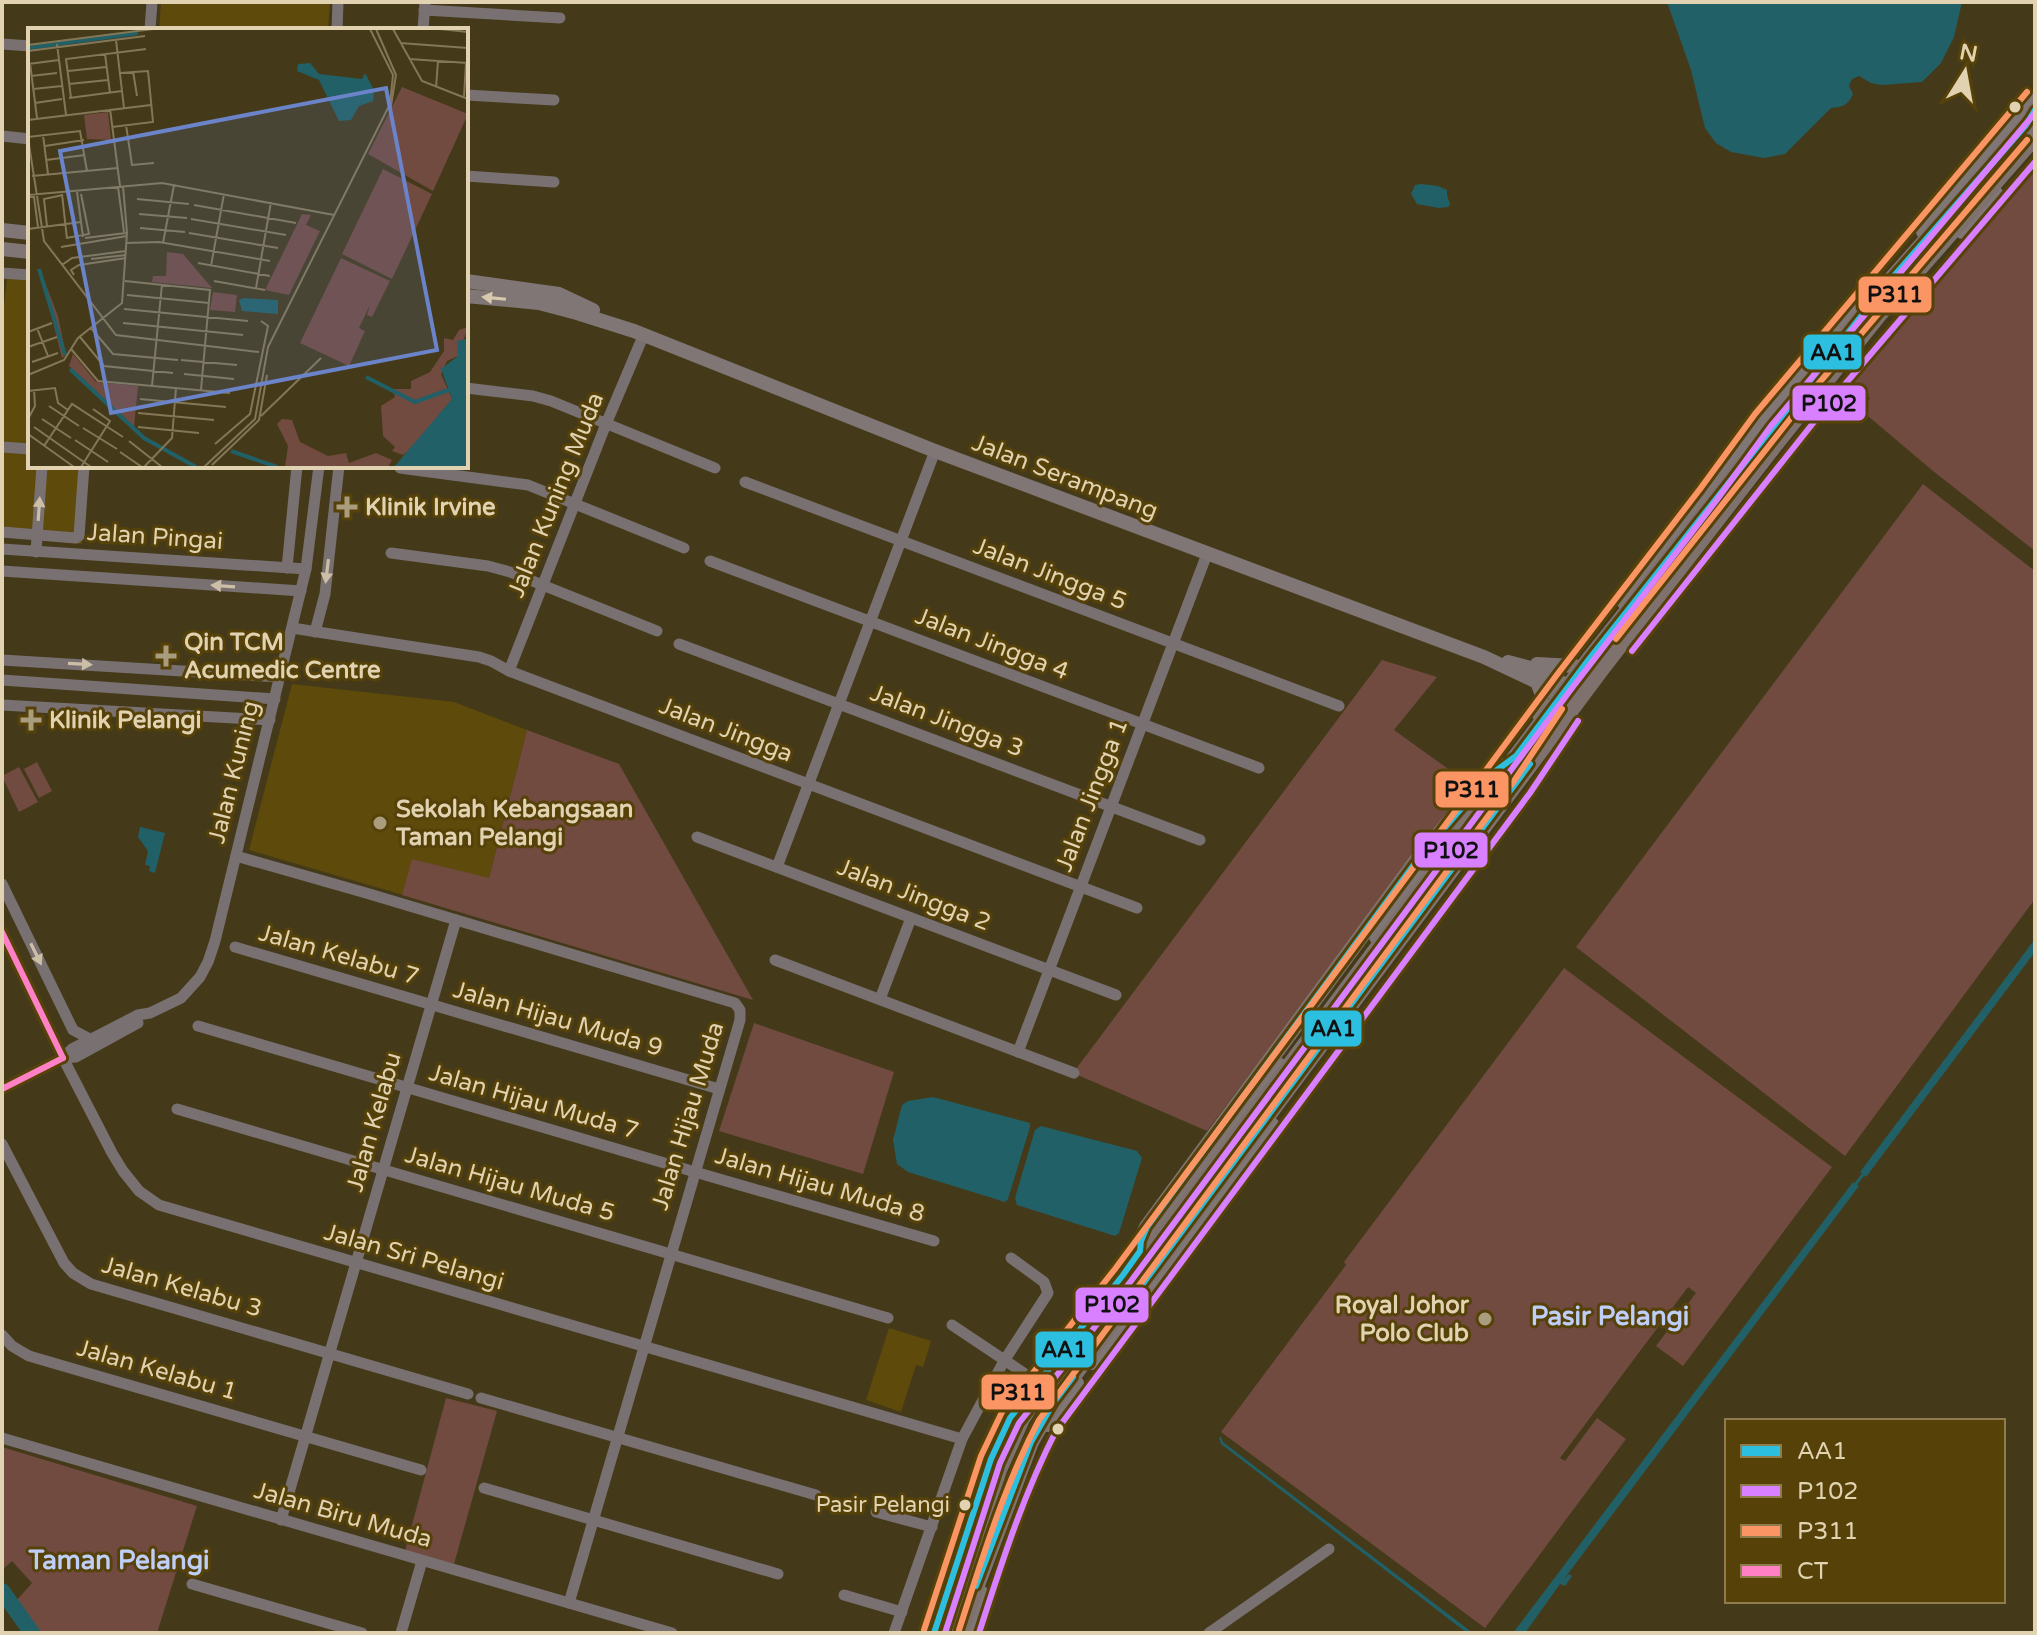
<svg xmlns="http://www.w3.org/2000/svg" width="2037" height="1635" font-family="'Varela Round',sans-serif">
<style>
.built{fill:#5e4a0b}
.green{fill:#714a40}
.water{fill:#216066}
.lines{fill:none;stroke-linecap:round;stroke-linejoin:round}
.stream{stroke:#216066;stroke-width:3}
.river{stroke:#216066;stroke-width:16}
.minor{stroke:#797072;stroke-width:11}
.major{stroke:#817676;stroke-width:14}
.highway{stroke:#7f726e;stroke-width:16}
.highway-bridge{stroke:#7f726e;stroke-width:16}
.bus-1-casing{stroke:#564209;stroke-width:12}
.bus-2-casing{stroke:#564209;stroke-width:12}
.bus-3-casing{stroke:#564209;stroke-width:12}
.bus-4-casing{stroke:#564209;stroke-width:12}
.bus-1{stroke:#2dbfdf;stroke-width:6}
.bus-2{stroke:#d880ff;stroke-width:6}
.bus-3{stroke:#fb9564;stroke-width:6}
.bus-4{stroke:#ff80c5;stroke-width:6}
.oneway{fill:#d7caac}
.oneway2{fill:#ccbfa5}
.bus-dot{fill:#e1d3b2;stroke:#564209;stroke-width:3}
.poi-dot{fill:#aa9d7d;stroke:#564209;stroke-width:3}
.labels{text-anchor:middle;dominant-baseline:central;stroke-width:6;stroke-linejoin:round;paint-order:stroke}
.bus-label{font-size:22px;fill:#e1d3b2;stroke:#564209;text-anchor:end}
.street-label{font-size:24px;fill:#e1d3b2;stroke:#564209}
.poi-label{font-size:24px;font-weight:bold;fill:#e1d3b2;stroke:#564209;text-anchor:start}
.neighbourhood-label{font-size:26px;font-weight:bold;fill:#becef7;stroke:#564209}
.inset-river{fill:none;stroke:#216066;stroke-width:4}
.inset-road{fill:none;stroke:#837757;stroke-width:2}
.view{fill:#6b83c9;fill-opacity:0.15;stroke:#6b83c9;stroke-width:4}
.inset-edge{fill:none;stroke:#e1d3b2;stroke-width:4}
.line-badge{stroke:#564209;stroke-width:3}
.pale-badge-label{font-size:22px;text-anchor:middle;font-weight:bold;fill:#111}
</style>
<rect width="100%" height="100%" fill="#443a1a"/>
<g class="built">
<path d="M161,2H330L328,30H159Z"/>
<path d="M8,270L30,272V466H89L82,544L2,537V307L4,306Z"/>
<path d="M292,684L454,702L527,730L479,917L249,850Z"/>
<path d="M889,1328L931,1341L923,1367L916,1365L901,1412L866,1400Z"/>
</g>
<g class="green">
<path d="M2035,167V551L1933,471L1862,411L1870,398L1848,379Z"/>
<path d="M1923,484L2035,571V899L1845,1156L1576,947Z"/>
<path d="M1382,660L1437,677L1394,730L1472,786L1375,906L1207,1131L1073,1073Z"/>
<path d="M527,730L619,764L753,1000L402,895L412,859L489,878Z"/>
<path d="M37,762L52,791L39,798L24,769Z"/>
<path d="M19,767L38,802L19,812L2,776Z"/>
<path d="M1564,968L1832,1167L1683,1366L1656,1346L1696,1293L1688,1287L1560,1458L1565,1461L1597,1418L1626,1439L1485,1628L1221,1432L1346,1265L1344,1262Z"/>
<path d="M754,1023L894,1072L863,1174L719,1131Z"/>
<path d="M446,1398L497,1411L454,1564L405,1551Z"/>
<path d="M2,1447L197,1506L157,1633H39L16,1601L32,1583L12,1561L2,1570Z"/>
</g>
<g class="water">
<path d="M1667,2H1962L1954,37L1941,63L1922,82L1882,85L1871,83L1859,76L1852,79L1849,86L1853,94C1848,105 1843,107 1831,108L1785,154L1764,158L1731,152L1716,143L1705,128L1691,70Z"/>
<path d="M1421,184L1438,186L1447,190V195L1450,204L1448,207L1439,208L1417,204L1411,194L1415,185Z"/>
<path d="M140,827L165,833L155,873L149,871L150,866L145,865L148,851L138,837Z"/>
<path d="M2035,939V952L1866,1177L1860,1172Z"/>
<path d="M933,1097L1030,1123V1127L1008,1199L1005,1202L908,1172L897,1164L893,1140L902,1105L908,1101Z"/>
<path d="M1041,1126L1137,1151L1142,1158L1119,1233L1115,1236L1017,1205L1015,1198L1035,1130Z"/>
<path d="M1853,1182L1859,1186L1564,1579L1569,1574L1572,1576L1565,1586L1560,1584L1525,1633H1513Z"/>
<path d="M1219,1437H1221L1223,1442L1473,1633H1467L1221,1444Z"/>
</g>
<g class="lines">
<path class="stream" d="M1855,1185L1865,1172"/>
<path class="river" d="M2,1591L32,1633"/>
<g class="minor">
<path d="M424,10L560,18"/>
<path d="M150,30L152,2"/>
<path d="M337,30L338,2"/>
<path d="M423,30L425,2"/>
<path d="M2,44L30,46"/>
<path d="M466,95L554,100"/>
<path d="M2,136L30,139"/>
<path d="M466,176L554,182"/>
<path d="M2,273L30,275"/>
<path d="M466,388L533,396L551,401L715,468"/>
<path d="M2,447L30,449"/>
<path d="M400,468L528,485L684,548"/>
<path d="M745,482L1339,706"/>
<path d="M2,532L76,538L79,536L84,466"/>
<path d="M2,549L306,569"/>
<path d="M36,552L42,466"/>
<path d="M391,553L488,566L510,572L657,631"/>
<path d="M710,561L1259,768"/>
<path d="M287,568L297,466"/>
<path d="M2,571L301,591"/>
<path d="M292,628L479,657L491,661L509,671L1137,908"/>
<path d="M315,632L325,594L339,466"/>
<path d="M679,644L1200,840"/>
<path d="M2,660L280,677"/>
<path d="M509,671L606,424L644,334"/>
<path d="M2,680L275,699"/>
<path d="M2,705L270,720"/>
<path d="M697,837L1116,995"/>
<path d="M236,856L366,893L735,1003L740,1010V1020L569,1603"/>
<path d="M777,867L935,451"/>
<path d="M2,884L73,1030L90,1039"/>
<path d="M2,932L63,1058L112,1153L123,1171L139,1191L159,1205L962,1439"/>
<path d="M235,947L719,1089"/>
<path d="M775,960L1074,1073"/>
<path d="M880,999L911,918"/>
<path d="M198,1026L695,1172L934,1241"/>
<path d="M1018,1052L1207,554"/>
<path d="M64,1058L76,1057L138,1023"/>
<path d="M2,1089L63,1058L72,1049L138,1015L150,1013L181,998L200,977L208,962L215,941L306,569L319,466"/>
<path d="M177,1109L888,1318"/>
<path d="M2,1144L64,1263L73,1273L91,1284L468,1394"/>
<path d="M952,1325L1064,1400"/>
<path d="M2,1335L12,1346L29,1356L421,1470"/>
<path d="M481,1398L816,1495"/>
<path d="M2,1438L672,1633"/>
<path d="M484,1488L778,1574"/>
<path d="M876,1512L932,1527"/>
<path d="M281,1520L456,920"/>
<path d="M192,1584L362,1633"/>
<path d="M844,1595L902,1612"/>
<path d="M401,1633L422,1561"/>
<path d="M894,1633L962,1439L1004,1361L1048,1293L1044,1282L1011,1258"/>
<path d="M1209,1633L1329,1549"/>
</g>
<g class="major">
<path d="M2,230L30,233"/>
<path d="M1923,232L2035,98"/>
<path d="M1962,232L1996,193"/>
<path d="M2,249L30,252"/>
<path d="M466,281L559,294L593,310"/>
<path d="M466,296L539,303L577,313L634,331L935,451L1484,657L1537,682L1569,702"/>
<path d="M1624,603L1708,495L1763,420L1857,309"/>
<path d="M1508,662L1538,670L1577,691"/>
<path d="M1537,664L1575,666"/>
<path d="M1537,682L1542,695L1539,715"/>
<path d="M1376,937L1430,863"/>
<path d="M1143,1247L1280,1065"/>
<path d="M1092,1363L1133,1311L1272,1124"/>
<path d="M1048,1425L1077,1383"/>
<path d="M934,1633L991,1459C1009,1415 1035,1386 1065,1349"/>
<path d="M969,1633L982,1593"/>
</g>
<g class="highway">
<path d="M1771,450L1878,316L2035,137"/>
<path d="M1140,1251L1141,1241L1147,1227L1309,1007"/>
</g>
<g class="highway-bridge">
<path d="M1309,1007L1418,859L1489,776L1502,766"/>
<path d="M945,1633L999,1470L1022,1419L1029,1408L1185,1205L1419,892L1516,756L1589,659L1885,286L1966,195L2026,125L2035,110"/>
<path d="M959,1633L1031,1442L1054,1402L1601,670L1771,450"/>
</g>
<g class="bus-1-casing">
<g id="bus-1">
<path d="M1136,1293L1530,764"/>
<path d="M976,1586L1031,1442L1054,1402L1073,1377"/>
<path d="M934,1633L991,1459L1010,1418L1123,1275L1140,1251L1141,1241L1147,1227L1418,859L1489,776L1516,756L1589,659L1885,286L2026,125L2035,110"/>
</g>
</g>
<g class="bus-2-casing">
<g id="bus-2">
<path d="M1632,651L1829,403L2035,162"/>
<path d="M945,1633L1000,1463L1019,1423L1131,1281L1572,688L1716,501L1771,426L2035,113"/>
<path d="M979,1633C1001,1565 1023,1495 1056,1431L1530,793L1578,721"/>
</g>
</g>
<g class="bus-3-casing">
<g id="bus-3">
<path d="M1616,639L1813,390L2027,140"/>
<path d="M924,1630L981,1456L1002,1412L1115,1269L1556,676L1700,489L1755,414L2027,92"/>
<path d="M959,1630C982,1559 1004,1486 1039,1420L1514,781L1562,709"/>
</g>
</g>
<g class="bus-4-casing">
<g id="bus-4">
<path d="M2,932L63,1058"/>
<path d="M2,1089L63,1058"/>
</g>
</g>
<use href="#bus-1" class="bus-1"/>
<use href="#bus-2" class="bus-2"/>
<use href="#bus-3" class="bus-3"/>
<use href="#bus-4" class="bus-4"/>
</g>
<defs><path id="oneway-solid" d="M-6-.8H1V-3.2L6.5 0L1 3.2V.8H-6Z" transform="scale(2)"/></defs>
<use class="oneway" href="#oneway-solid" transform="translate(494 298) rotate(-174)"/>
<g class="oneway2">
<use href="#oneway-solid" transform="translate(39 509) rotate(-86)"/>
<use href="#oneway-solid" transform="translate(327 571) rotate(97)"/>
<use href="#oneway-solid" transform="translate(223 586) rotate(-176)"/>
<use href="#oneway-solid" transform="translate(80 664) rotate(3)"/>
<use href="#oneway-solid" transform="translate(36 954) rotate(64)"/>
</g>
<g class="bus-dot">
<circle cx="2015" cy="107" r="7"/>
<circle cx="1058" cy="1429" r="7"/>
<circle cx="965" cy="1505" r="7"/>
</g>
<g class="poi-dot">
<path d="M343 495h8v8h8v8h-8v8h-8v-8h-8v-8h8z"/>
<path d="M162 644h8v8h8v8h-8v8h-8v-8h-8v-8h8z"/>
<path d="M27 708h8v8h8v8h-8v8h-8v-8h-8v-8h8z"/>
<circle cx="380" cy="823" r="8"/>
<circle cx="1485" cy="1319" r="8"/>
</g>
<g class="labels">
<g class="bus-label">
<text x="950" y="1505">Pasir Pelangi</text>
</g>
<g class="street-label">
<text transform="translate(1065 477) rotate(21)">Jalan Serampang</text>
<text transform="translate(556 495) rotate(-68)">Jalan Kuning Muda</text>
<text transform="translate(155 537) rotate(4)">Jalan Pingai</text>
<text transform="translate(1050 574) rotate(21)">Jalan Jingga 5</text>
<text transform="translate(992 644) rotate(21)">Jalan Jingga 4</text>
<text transform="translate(947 721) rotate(21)">Jalan Jingga 3</text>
<text transform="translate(726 730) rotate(21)">Jalan Jingga</text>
<text transform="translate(234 772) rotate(-76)">Jalan Kuning</text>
<text transform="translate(1092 795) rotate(-69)">Jalan Jingga 1</text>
<text transform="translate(914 895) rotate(21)">Jalan Jingga 2</text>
<text transform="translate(339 955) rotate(16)">Jalan Kelabu 7</text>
<text transform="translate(558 1019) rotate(16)">Jalan Hijau Muda 9</text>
<text transform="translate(534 1102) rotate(16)">Jalan Hijau Muda 7</text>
<text transform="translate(688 1116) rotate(-73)">Jalan Hijau Muda</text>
<text transform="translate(374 1122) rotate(-74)">Jalan Kelabu</text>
<text transform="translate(510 1184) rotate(16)">Jalan Hijau Muda 5</text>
<text transform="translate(820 1185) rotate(16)">Jalan Hijau Muda 8</text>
<text transform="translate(414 1257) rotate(16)">Jalan Sri Pelangi</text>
<text transform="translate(182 1287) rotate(16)">Jalan Kelabu 3</text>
<text transform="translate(157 1370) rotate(16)">Jalan Kelabu 1</text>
<text transform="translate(343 1515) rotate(16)">Jalan Biru Muda</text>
</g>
<g class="poi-label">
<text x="365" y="507">Klinik Irvine</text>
<text x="184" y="642">Qin TCM<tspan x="184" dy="28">Acumedic Centre</tspan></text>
<text x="49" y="720">Klinik Pelangi</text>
<text x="396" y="809">Sekolah Kebangsaan<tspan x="396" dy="28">Taman Pelangi</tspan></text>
<text x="1469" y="1305" text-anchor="end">Royal Johor<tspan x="1469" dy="28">Polo Club</tspan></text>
</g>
<g class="neighbourhood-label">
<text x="1610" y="1316">Pasir Pelangi</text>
<text x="119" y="1560">Taman Pelangi</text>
</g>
</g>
<g transform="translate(28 28)">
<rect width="440" height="440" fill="#443a1a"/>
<path d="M374,59L440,86L405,163L340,126ZM80,84L83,112L59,111L56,87ZM355,141L404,166L364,251L314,226ZM274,186L283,187L278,197L292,203L261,267L237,262ZM139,224L155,226L184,260L124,254L125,248H138ZM313,230L362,253L344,289L339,287L342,277L331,300L337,303L321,338L272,315ZM12,242L30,288L38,327L34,330ZM185,264L209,267L207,284L182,282ZM440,299L430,328L419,333L413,346L424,371L384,420L375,427L364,423L367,419L355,408L353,378L367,369L365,361H383V353L402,344L416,323V310L425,312L431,302ZM45,326L68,354L110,358L106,399L41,338ZM254,391L264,392L272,414L300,428L318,425L321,435L348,425L364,432L360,439H257L260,418L249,396Z" fill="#714a40"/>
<path d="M282,35L291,46L334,51L337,45L346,62L345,73L331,78L323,92L311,93L291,52L269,43L270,36ZM216,270L250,272V286L214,283L211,272ZM440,302V439H366L424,371L413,341L430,328L429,313L438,311Z" fill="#216066"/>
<path class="inset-river" d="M0,20L110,5M11,241L37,327M42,341L116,410L168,439M338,349L387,374L423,361M203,423L249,439"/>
<path class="inset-road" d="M348,1L368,47L362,84M365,1L394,53L440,71M412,1L440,4M88,12L96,80M372,15L440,20M29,16L38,87M0,17L125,1M0,23L117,8M77,26L82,65M381,31L440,35M2,35L9,90M0,36L31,32M40,43L78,39M105,43L109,68M3,48L29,45M41,56L80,52M408,60L410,33M5,61L34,58M436,69L438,35M41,70L94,63M43,70L38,31L118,21M7,75L34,71M82,81L92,158M0,92L123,77M98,97L104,137L126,135M84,99L125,94L120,43L92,45M15,107L20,146M0,109L52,103L59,143M0,110L16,213L88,307L231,324M17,118L56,112M18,132L57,127M4,148L90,140M90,159L96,204M49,164L55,209M34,166L39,211M0,167L134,155L306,187M2,169H6L10,199M109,171L161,176M166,177L268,195M111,186L159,190M163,191L258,207M19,198L16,171L35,167M112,200L157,204M0,201L53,194M161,205L250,220M38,210L61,206L53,166M57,210L98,205M98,215L131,214L242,233M135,215L146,157M33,219L99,208M63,231L98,227M170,235L242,248M34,237L44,230L98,223M183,238L196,166M46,247L43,242L51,237L98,230M97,253L182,262L173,362M186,253L237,262M228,260L243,174M99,267L181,275M96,281L220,293M95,295L215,307M9,300L20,328M63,300L85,326L150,332M0,304L24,295M52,309L76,338L145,345M0,319L29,309M43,321L70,353L202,365M153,332L209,337M4,334L30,325M156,346L206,351M0,347L36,332L50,310L94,275L99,205L95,158M124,358L134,256M0,363L27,360L30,375L40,382M112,371L198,379M21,378L51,398M110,385L186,392M233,388L293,330M0,391L7,378L6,362M14,391L43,410M6,399L63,439M110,399L171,405M55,400L89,421M0,406L46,439M47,412L80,434M101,413L134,439M187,416L222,386L240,298L233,293M16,418L44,376L95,409M92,424L114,439M184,437L231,392L239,347M53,439L82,393L65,381M116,439L144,410L148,360M176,439L227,391L240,319L362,76L365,47L342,1"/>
<path class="view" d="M358,60L409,322L83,385L32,123Z"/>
<rect width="440" height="440" class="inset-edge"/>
</g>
<g class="line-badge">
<rect x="1857" y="275" width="76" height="39" rx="8" fill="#fb9564"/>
<rect x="1802" y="333" width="61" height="38" rx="8" fill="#2dbfdf"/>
<rect x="1791" y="384" width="76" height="38" rx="8" fill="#d880ff"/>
<rect x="1434" y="770" width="76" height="39" rx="8" fill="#fb9564"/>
<rect x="1413" y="831" width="76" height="38" rx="8" fill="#d880ff"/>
<rect x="1303" y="1009" width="60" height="39" rx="8" fill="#2dbfdf"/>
<rect x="1074" y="1286" width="76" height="38" rx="8" fill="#d880ff"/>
<rect x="1034" y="1330" width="61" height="39" rx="8" fill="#2dbfdf"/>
<rect x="980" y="1373" width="76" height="38" rx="8" fill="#fb9564"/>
</g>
<g class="pale-badge-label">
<text x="1895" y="302">P311</text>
<text x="1833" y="360">AA1</text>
<text x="1829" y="411">P102</text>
<text x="1472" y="797">P311</text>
<text x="1451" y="858">P102</text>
<text x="1333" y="1036">AA1</text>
<text x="1112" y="1312">P102</text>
<text x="1064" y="1357">AA1</text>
<text x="1018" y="1400">P311</text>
</g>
<rect width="2037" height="1635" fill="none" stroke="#e1d3b2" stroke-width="8"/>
<rect x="1725" y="1419" width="280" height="184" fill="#564209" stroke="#8e7c4d" stroke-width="2"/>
<rect x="1741" y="1445" width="40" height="12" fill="#2dbfdf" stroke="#8e7c4d" stroke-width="2"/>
<text x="1797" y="1459" font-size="24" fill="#e1d3b2">AA1</text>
<rect x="1741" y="1485" width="40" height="12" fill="#d880ff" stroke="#8e7c4d" stroke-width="2"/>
<text x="1797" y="1499" font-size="24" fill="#e1d3b2">P102</text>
<rect x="1741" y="1525" width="40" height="12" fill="#fb9564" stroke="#8e7c4d" stroke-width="2"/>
<text x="1797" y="1539" font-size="24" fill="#e1d3b2">P311</text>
<rect x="1741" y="1565" width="40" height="12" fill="#ff80c5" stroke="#8e7c4d" stroke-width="2"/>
<text x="1797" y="1579" font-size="24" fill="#e1d3b2">CT</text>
<g transform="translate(1965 72) rotate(11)" stroke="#564209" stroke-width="6" paint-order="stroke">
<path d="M0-6L14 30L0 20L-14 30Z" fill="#e1d3b2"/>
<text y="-12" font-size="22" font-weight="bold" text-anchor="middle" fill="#e1d3b2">N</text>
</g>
</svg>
